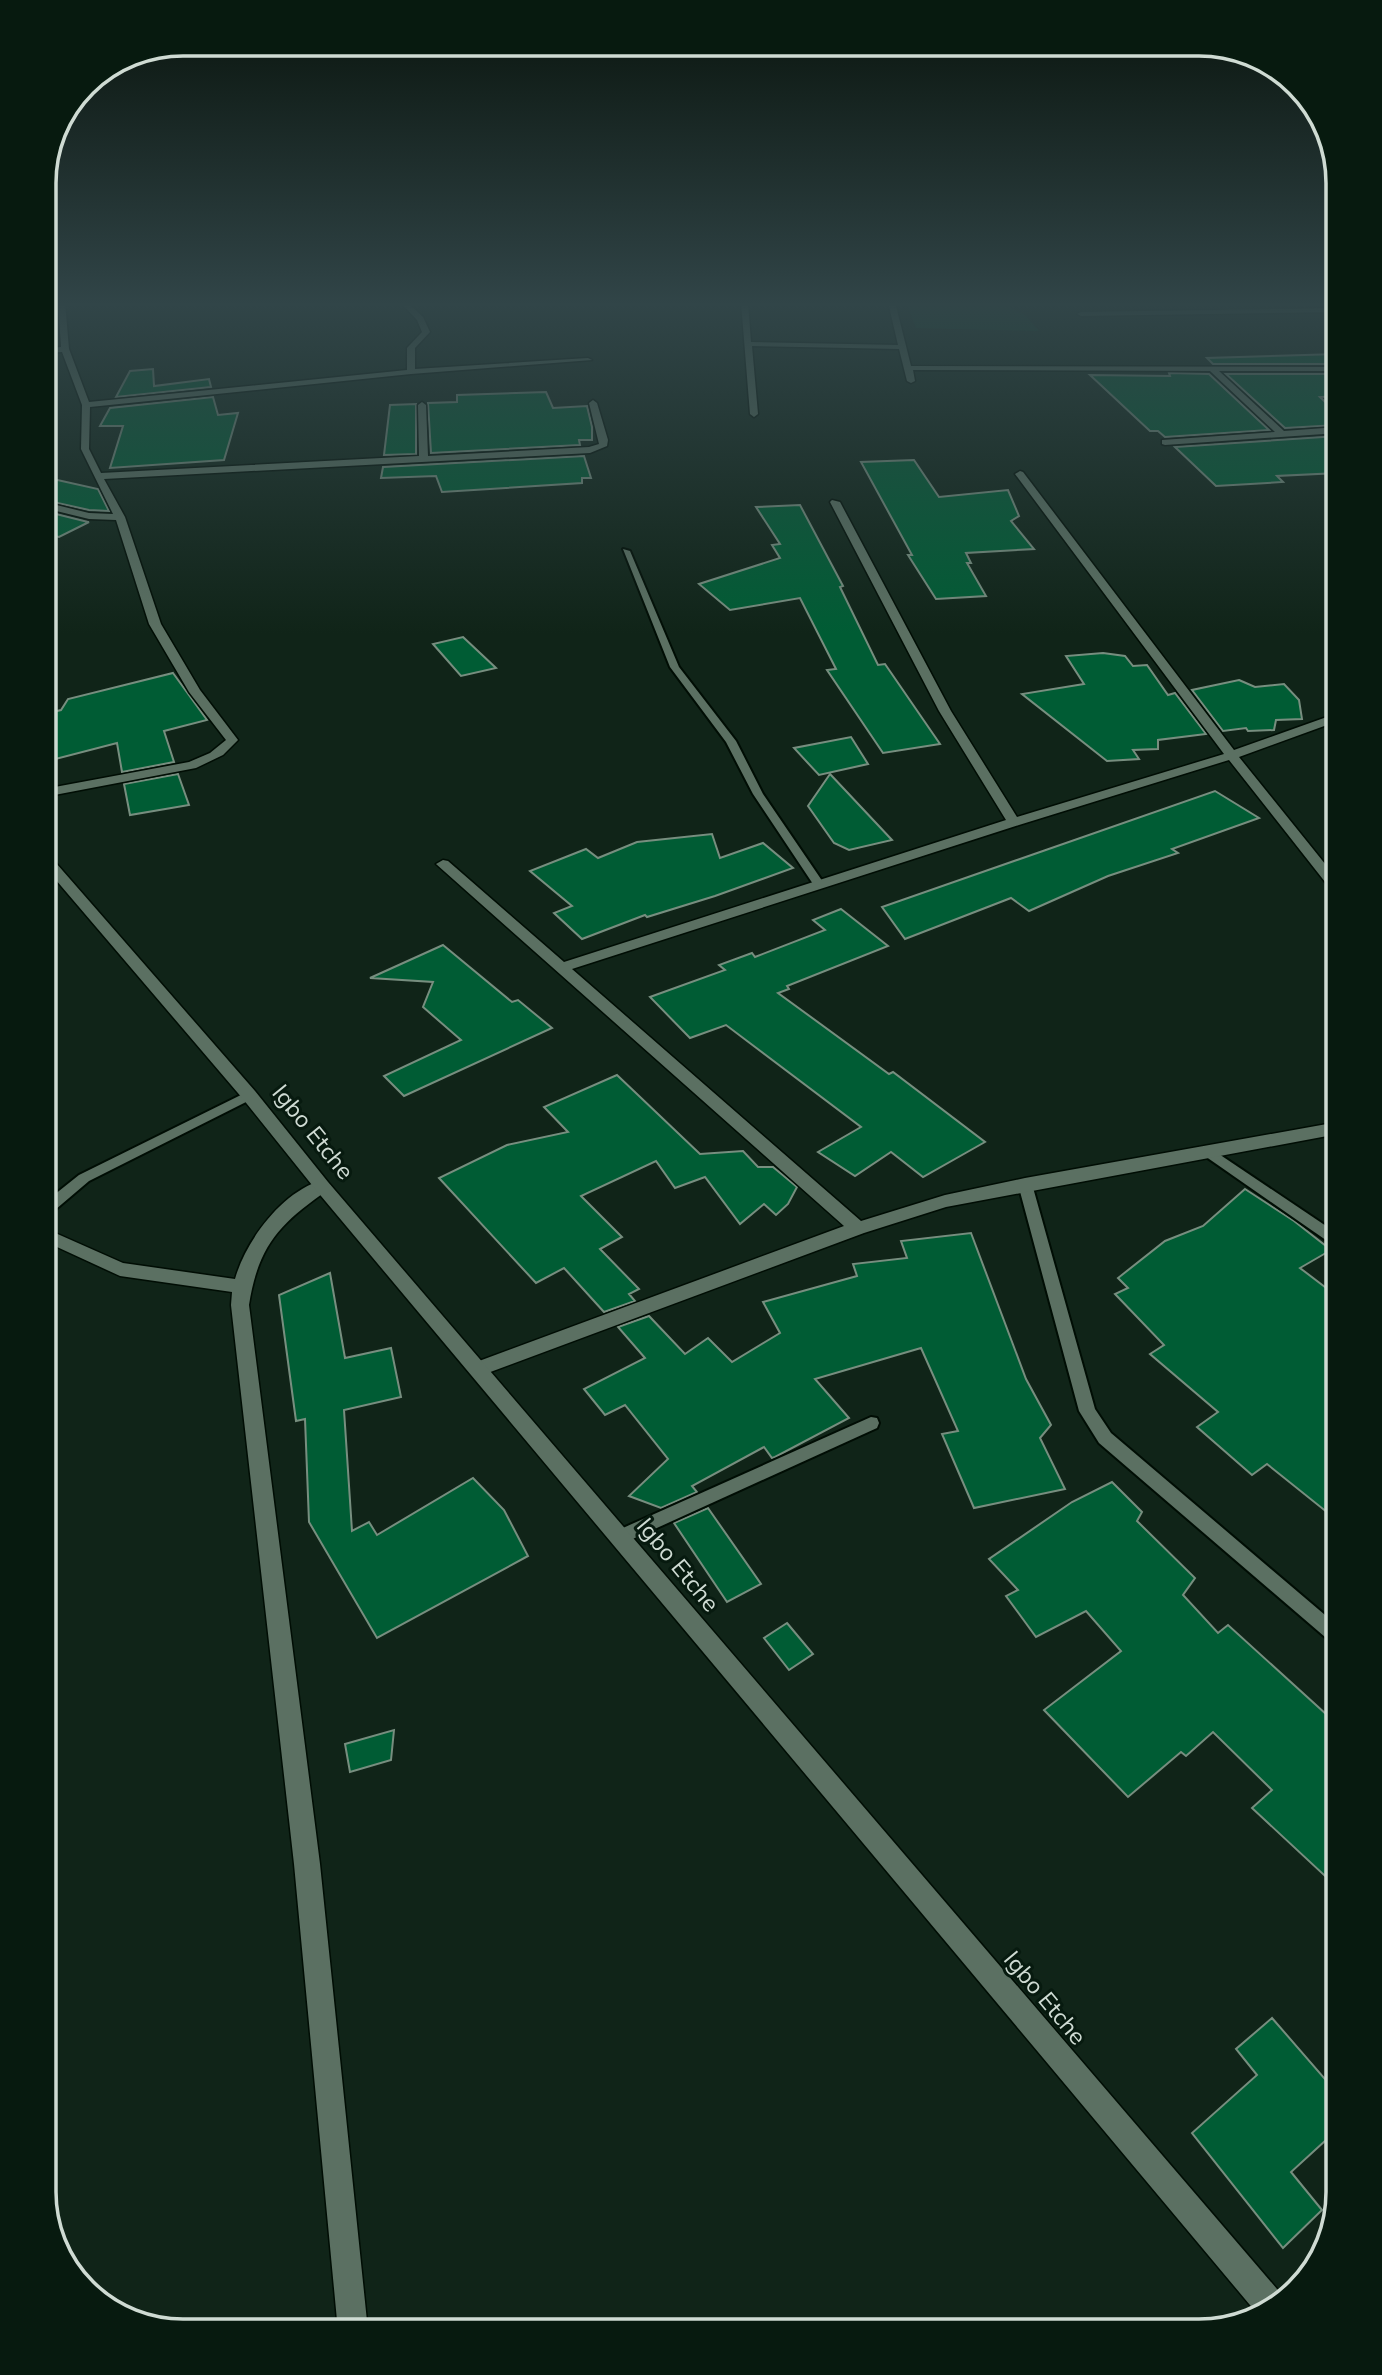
<svg xmlns="http://www.w3.org/2000/svg" width="1382" height="2375" font-family="'Nunito Sans',sans-serif">
<style>
.green{fill:#084025}
.building{fill:#005c34;stroke:#778e7f;stroke-width:2}
.lines{fill:none;stroke-linecap:round;stroke-linejoin:round}
.service-casing{stroke:#000d04;stroke-width:4}
.minor-casing{stroke:#000d04;stroke-width:3}
.tertiary-casing{stroke:#000d04;stroke-width:3}
.service{fill:#5b7062;fill-rule:evenodd}
.minor{fill:#5b7062;fill-rule:evenodd}
.tertiary{fill:#5b7062;fill-rule:evenodd}
.labels{text-anchor:middle;dominant-baseline:central;stroke-width:6;stroke-linejoin:round;paint-order:stroke}
.near-street-label{font-size:24px;fill:#cfdbd3;stroke:#071a0f}
.rim{fill:none;stroke:#cfdbd3;stroke-width:3.5}
</style>
<rect width="100%" height="100%" fill="#102418"/>
<path class="green" d="M906,302H999L1025,315L1039,331L916,328Z"/>
<g class="building">
<path d="M1338,354V364H1213L1207,358Z"/>
<path d="M153,369L154,386L209,379L211,387L116,397L130,371Z"/>
<path d="M1169,373L1209,374L1269,430L1165,437L1158,431H1150L1090,375L1170,376Z"/>
<path d="M1226,374H1338V396L1320,397L1338,414V425L1285,428Z"/>
<path d="M546,392L553,408L587,406L592,427V440H579L580,445L431,453L428,403L457,402V395Z"/>
<path d="M213,397L218,415L238,413L224,460L110,468L123,426H100L110,408Z"/>
<path d="M416,404V454L384,455L390,405Z"/>
<path d="M1338,436V473L1277,476L1283,482L1216,486L1175,447Z"/>
<path d="M584,456L591,478H582V483L442,492L436,476L381,478L383,467Z"/>
<path d="M914,460L939,497L1008,490L1019,516L1011,521L1034,549L966,553L971,563H967L986,596L936,599L908,555H912L861,462Z"/>
<path d="M44,477L98,489L109,511L89,510L44,500Z"/>
<path d="M800,505L843,586L840,587L878,665L885,664L940,744L883,753L827,670L836,669L800,598L730,610L699,584L780,558L772,545L780,544L756,507Z"/>
<path d="M44,511L88,522H89L59,537L44,534Z"/>
<path d="M463,637L496,668L461,676L433,644Z"/>
<path d="M1103,653L1125,656L1133,666L1147,665L1168,695L1175,693L1206,734L1158,740V749L1133,750L1139,759L1107,761L1022,694L1084,684L1066,656Z"/>
<path d="M173,673L207,720L164,731L174,762L122,772L117,743L44,762V714L61,710L68,699Z"/>
<path d="M1239,680L1255,687L1284,684L1299,700L1302,719L1276,720L1274,730L1248,731L1246,728L1223,731L1192,690Z"/>
<path d="M851,737L868,764L819,775L794,748Z"/>
<path d="M178,774L189,805L130,815L124,784Z"/>
<path d="M830,774L892,840L849,850L834,843L808,806Z"/>
<path d="M1215,791L1259,818L1172,849L1178,853L1108,876L1029,911L1011,898L905,939L882,907Z"/>
<path d="M712,834L720,858L763,843L793,868L715,896L647,917L645,915L582,939L554,913L572,906L530,871L586,849L598,858L637,842Z"/>
<path d="M841,909L888,946L787,986L789,989L778,993L889,1074L893,1072L985,1142L923,1177L891,1152L855,1176L818,1152L861,1127L726,1025L690,1038L650,997L725,970L719,965L752,953L755,957L825,930L813,920Z"/>
<path d="M443,945L512,1002L518,1000L552,1028L404,1096L384,1076L461,1040L423,1007L433,982L370,978Z"/>
<path d="M617,1075L700,1154L743,1151L758,1167H773L797,1187L788,1204L776,1215L764,1204L740,1224L705,1177L675,1188L656,1161L581,1196L622,1237L600,1249L639,1289L629,1294L635,1301L604,1312L564,1268L536,1283L439,1178L507,1145L568,1132L544,1107Z"/>
<path d="M1245,1189L1294,1221L1331,1250L1300,1268L1338,1297V1521L1267,1464L1252,1475L1197,1427L1218,1412L1150,1354L1164,1345L1115,1294L1128,1288L1118,1278L1165,1241L1203,1226Z"/>
<path d="M971,1233L1026,1379L1051,1425L1040,1438L1065,1489L974,1508L942,1434L958,1431L921,1348L815,1379L849,1418L775,1457L772,1458L764,1447L692,1486L697,1492L661,1508L629,1496L668,1459L625,1405L605,1415L584,1389L645,1358L618,1327L649,1316L685,1354L708,1338L732,1362L780,1333L763,1302L857,1276L853,1264L907,1258L901,1241Z"/>
<path d="M330,1273L345,1358L391,1348L401,1397L344,1410L352,1531L369,1522L377,1535L473,1478L504,1510L528,1556L377,1638L309,1522L305,1419L296,1421L279,1295Z"/>
<path d="M1112,1482L1142,1512L1137,1521L1195,1578L1183,1595L1218,1633L1228,1625L1338,1725V1888L1252,1808L1272,1790L1213,1732L1186,1756L1181,1752L1128,1797L1044,1710L1121,1651L1086,1611L1036,1637L1006,1596L1018,1590L989,1559L1072,1502Z"/>
<path d="M708,1508L761,1584L727,1602L674,1523Z"/>
<path d="M787,1623L813,1654L789,1670L764,1638Z"/>
<path d="M394,1730L391,1760L350,1772L345,1744Z"/>
<path d="M1272,2018L1338,2094V2129L1291,2172L1322,2210L1283,2248L1192,2133L1257,2075L1236,2049Z"/>
</g>
<g class="lines">
<g class="service-casing">
<g id="service">
<path d="M623,549L630,551L679,667L736,741L763,794L825,885L823,887H815L753,794L726,742L670,667Z"/>
<path d="M249,1091L254,1092L256,1095L254,1098L89,1181L49,1215L44,1216V1203L79,1175Z"/>
<path d="M1207,1146L1338,1234V1246L1333,1245L1202,1154L1200,1151Z"/>
<path d="M1025,1179L1032,1184L1095,1409L1111,1433L1338,1626V1645L1332,1643L1099,1443L1079,1411L1018,1184Z"/>
<path d="M871,1417L877,1418L879,1423L877,1428L626,1542L620,1544L614,1542L611,1537L614,1532Z"/>
</g>
</g>
<g class="minor-casing">
<g id="minor">
<path d="M58,302H65L69,349L89,402L407,370V348L422,332L417,320L400,302H407L423,317L430,332L415,348V369L588,358L592,360L411,374L90,407L89,449L101,473L419,456L418,405L422,402L426,405L428,456L589,447L599,444L589,403L593,400L597,403L608,440L607,446L590,453L104,479L125,517L161,624L200,690L238,740L223,755L196,768L44,797V789L189,762L210,753L226,740L189,692L149,624L116,520L89,519L44,508V502L89,513L113,514L81,449L82,405L62,352L44,353V349L61,347Z"/>
<path d="M741,302H748L751,342L898,345L888,302H895L911,366L1338,367V371H1219L1284,431L1338,427V433L1165,445L1162,444V440L1275,432L1210,371L913,370L915,381L911,383L907,381L899,349L752,346L758,414L754,417L750,414Z"/>
<path d="M1338,308V312L1081,316L1077,314L1081,312Z"/>
<path d="M1020,471L1023,472L1234,750L1338,713V721L1239,757L1338,880V893L1333,892L1229,760L1019,825L572,969L861,1221L945,1195L1025,1178L1338,1122V1134L946,1207L864,1233L485,1374L478,1377L471,1374L468,1369L471,1364L844,1226L436,864L443,860L448,861L564,962L1006,820L939,711L830,502L832,500L840,502L951,711L1017,817L1224,754L1015,474Z"/>
<path d="M322,1180L331,1186L328,1190C280,1223 258,1246 249,1305L320,1864L368,2331H338L294,1864L231,1305L232,1292L120,1276L44,1241V1228L123,1263L235,1279C246,1240 282,1192 322,1180Z"/>
</g>
</g>
<g class="tertiary-casing">
<path id="tertiary" d="M44,854L49,855L255,1091L328,1182L1283,2296L1260,2317L316,1190L243,1099L44,866Z"/>
</g>
<use href="#service" class="service"/>
<use href="#minor" class="minor"/>
<use href="#tertiary" class="tertiary"/>
</g>
<linearGradient id="sky" x2="0" y2="1"><stop stop-color="#09140d"/><stop offset="0.48" stop-color="#314548"/><stop offset="1" stop-color="#314548" stop-opacity="0"/></linearGradient>
<rect width="1382" height="634" fill="url(#sky)"/>
<g class="labels">
<g class="near-street-label">
<text transform="translate(313 1132) rotate(51)">Igbo Etche</text>
<text transform="translate(678 1565) rotate(50)">Igbo Etche</text>
<text transform="translate(1045 1998) rotate(50)">Igbo Etche</text>
</g>
</g>
<path d="M0 0H1382V2375H0ZM183 56H1199A127 127 0 0 1 1326 183V2192A127 127 0 0 1 1199 2319H183A127 127 0 0 1 56 2192V183A127 127 0 0 1 183 56Z" fill="#071a0f" fill-rule="evenodd"/>
<path class="rim" d="M183 56H1199A127 127 0 0 1 1326 183V2192A127 127 0 0 1 1199 2319H183A127 127 0 0 1 56 2192V183A127 127 0 0 1 183 56Z"/>
</svg>
